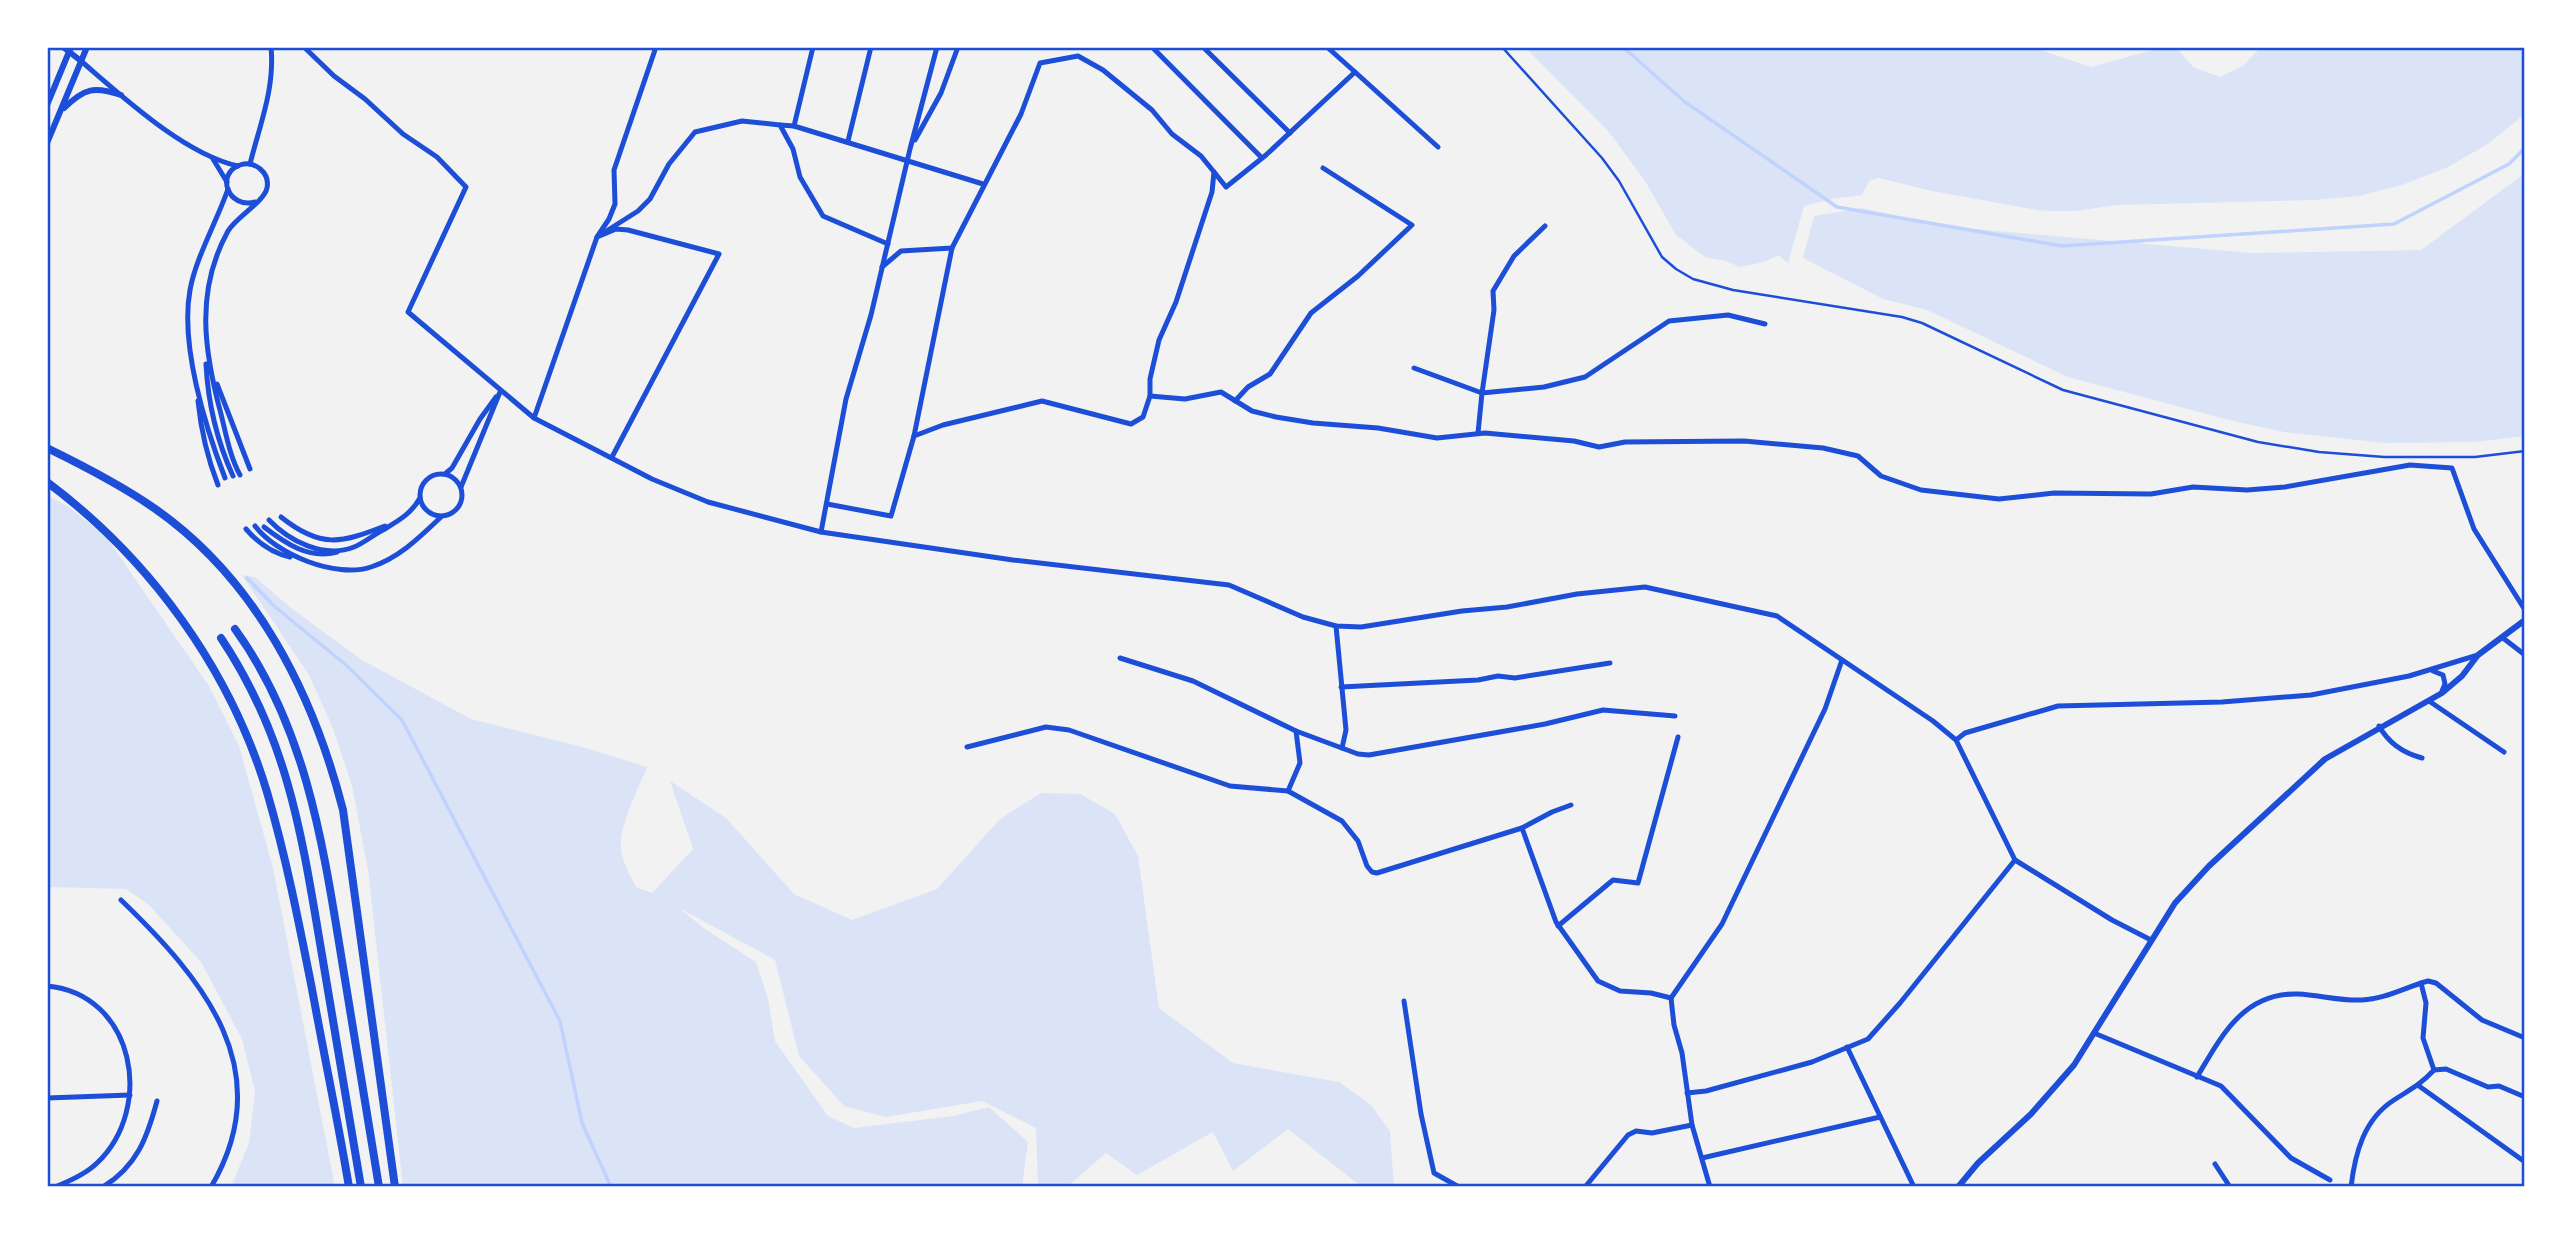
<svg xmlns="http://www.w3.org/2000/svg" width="2572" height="1234" font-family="'Zilla Slab',serif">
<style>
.green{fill:#dbe4f7}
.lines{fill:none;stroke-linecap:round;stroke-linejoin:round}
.stream{stroke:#bfd3fe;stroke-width:3.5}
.service{stroke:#1d4ed8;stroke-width:2.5}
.minor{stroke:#1d4ed8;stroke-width:5}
.tertiary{stroke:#1d4ed8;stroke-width:6}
.trunk{stroke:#1d4ed8;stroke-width:8}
.neatline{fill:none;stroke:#1d4ed8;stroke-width:2.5}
</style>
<rect width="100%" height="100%" fill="#f2f2f2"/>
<g class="green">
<path d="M1525,47H2031L2091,67L2164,47H2176L2193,67L2220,77L2243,66L2261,47H2525V114L2488,144L2448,167L2402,185L2359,196L2314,200L2118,205L2075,211H2052L2037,210L1932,191L1879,178L1869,181L1862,195L1832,199L1804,206L1788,263L1779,255L1764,262L1740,267L1726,261L1705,257L1676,235L1645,181L1609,132Z"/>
<path d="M2525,173V436L2474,442L2385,443L2284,432L2233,421L2068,377L1927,310L1883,299L1803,258L1814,216L1862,208L1940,226L2252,253L2421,250Z"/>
<path d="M47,495L69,507L107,538L209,686L239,746L273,868L335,1187H231L249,1143L255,1091L242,1039L201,962L148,904L126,889L47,887Z"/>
<path d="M242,575L255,577L291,608L362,660L471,719L582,747L647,767C639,788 620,823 621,846C621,860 630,875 636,887L652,893L693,849L670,781L726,818L794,894L852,920L937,889L1000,819L1041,793L1080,794L1115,814L1138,856L1159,1008L1233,1063L1339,1082L1370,1104L1390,1131L1394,1187H1362L1288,1129L1233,1171L1213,1132L1137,1175L1106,1153L1067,1187H1038L1036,1128L982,1101L886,1117L844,1106L799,1056L775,960L679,908L705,929L756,962L768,998L775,1041L828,1116L854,1128L953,1116L989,1107L1028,1142L1022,1187H403L368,870L352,786L332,726L309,675Z"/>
</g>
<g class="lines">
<g class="stream">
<path d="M1623,47L1685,102L1837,207L2062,246L2394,224L2509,164L2525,148"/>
<path d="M247,578L274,606L346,665L402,720L560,1021L582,1123L611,1187"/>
</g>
<path class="service" d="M1502,47L1602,158L1619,181L1662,257L1676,269L1693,279L1733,290L1902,317L1922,323L2063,390L2258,442L2319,452L2384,457H2475L2525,451"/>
<g class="minor">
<path d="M304,47L334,76L365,99L403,134L437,157L466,187L408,312L534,418L652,479L708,502L821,532L1013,560L1229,585L1303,617L1336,626L1361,627L1462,611L1507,607L1577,594L1645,587L1777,616L1933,721L1956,740L1965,733L2058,706L2222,702L2311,695L2409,676L2478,655"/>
<path d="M1152,47L1262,158"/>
<path d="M1203,47L1290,133"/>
<path d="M1327,47L1355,72"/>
<path d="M81,61C123,97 184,154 238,166"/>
<path d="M780,125L794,126L983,184"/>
<path d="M794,126L813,47"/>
<path d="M915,140L941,93L958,47"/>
<path d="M848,141L871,47"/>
<path d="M213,159L227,182"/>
<path d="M250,164C260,124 275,88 271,47"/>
<path d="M1214,172L1226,187L1266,155L1355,72L1438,147"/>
<path d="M882,267L901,251L952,248L1021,114L1040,63L1078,56L1103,70L1152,110L1172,134L1201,156L1214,172L1212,192L1176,302L1159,340L1150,379V396L1185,399L1221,392L1252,411L1276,417L1313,423L1378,428L1437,438L1485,433L1574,441L1599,447L1625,442L1744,441L1823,448L1858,456L1881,476L1921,490L1999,499L2054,493L2151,494L2193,487L2247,490L2285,487L2410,465L2452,468L2474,529L2525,610"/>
<path d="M206,364C208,403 217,441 233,476"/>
<path d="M1414,368L1482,393L1494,310L1493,291L1514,256L1545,226"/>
<path d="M217,384L250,469"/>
<path d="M198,401C201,430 207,457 218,485"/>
<path d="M1235,401L1248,387L1270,374L1311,313L1358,276L1412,225L1323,168"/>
<path d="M534,418L597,237L609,219L615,204L614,170L656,47"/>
<path d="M1478,433L1482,393L1544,387L1585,377L1669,321L1728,315L1765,324"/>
<path d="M914,436L943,425L1042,401L1131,424L1143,417L1150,396"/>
<path d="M612,457L719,254L628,230L616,229L597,237L638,211L650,199L669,164L695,132L742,121L780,125L793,149L800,177L823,216L888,244"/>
<circle cx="441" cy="495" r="21"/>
<path d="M445,474L452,468L480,419L496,397"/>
<path d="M240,475C230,457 226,434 221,414C204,351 195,291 228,231C236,217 264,202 267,188C270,173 255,160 240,165C215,174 228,209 255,202"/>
<path d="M225,478C205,426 180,345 190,290C196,257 217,221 228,189"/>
<path d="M461,487L500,392"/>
<path d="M827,504L891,516L914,436L952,248"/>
<path d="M281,517C321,549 341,543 385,526"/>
<path d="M269,520C289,541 324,559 354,547C364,543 373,535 383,530C398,521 411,514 420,498"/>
<path d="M255,526C276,554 336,579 371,567C399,558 420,537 441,517"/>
<path d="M264,527C285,543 309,560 337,552"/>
<path d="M246,529C258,543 272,553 290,557"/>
<path d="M821,532L846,399L871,315L910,149L937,47"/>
<path d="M1336,626L1346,730L1342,748"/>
<path d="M2503,638L2525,655"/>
<path d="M1120,658L1193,681L1296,731L1358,754L1369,755L1545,724L1603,710L1675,716"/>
<path d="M2433,671L2443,675L2445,684L2442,691"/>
<path d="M1341,687L1478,680L1498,676L1515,678L1610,663"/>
<path d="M2429,701L2504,752"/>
<path d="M2379,726C2389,744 2403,753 2422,758"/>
<path d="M1956,740L2015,860L2112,920L2151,940"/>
<path d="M967,747L1046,727L1069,730L1230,786L1288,791L1342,821L1358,841L1367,866L1372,872L1377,873L1522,828L1552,812L1571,805"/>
<path d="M1288,791L1300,763L1296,731"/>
<path d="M1522,828L1556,922L1598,981L1620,991L1651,993L1671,998L1674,1025L1682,1053L1692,1125L1710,1187"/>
<path d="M121,900C203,979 280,1070 211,1187"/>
<path d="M1558,926L1613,880L1638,883L1678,737"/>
<path d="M47,986C135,994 155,1108 97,1163C86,1174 70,1181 55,1187"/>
<path d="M1671,998L1722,924L1825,709L1842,660"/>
<path d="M1404,1001L1421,1114L1434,1173L1459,1187"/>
<path d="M2094,1033L2221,1086L2291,1158L2330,1180"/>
<path d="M1847,1047L1914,1187"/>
<path d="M2434,1070L2446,1069L2488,1087L2499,1086L2525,1097"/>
<path d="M2197,1077C2221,1037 2243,992 2298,994C2319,995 2340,1001 2362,1000C2385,999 2406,987 2428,981L2436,983L2482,1020L2525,1038"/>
<path d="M2419,1086L2525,1162"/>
<path d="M1687,1093L1706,1091L1812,1062L1868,1039L1900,1003L2015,860"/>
<path d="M47,1098L130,1095"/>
<path d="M1702,1158L1880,1117"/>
<path d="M2215,1164L2230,1187"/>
<path d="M103,1187C137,1166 147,1138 157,1101"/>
<path d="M1585,1187L1628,1135L1636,1131L1652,1133L1692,1125"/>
<path d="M2351,1187C2355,1153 2364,1119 2394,1100C2411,1089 2420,1085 2434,1070L2423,1038L2426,1003L2421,983"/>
</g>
<g class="tertiary">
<path d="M63,47L81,61"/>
<path d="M47,105L71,47"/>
<path d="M64,108C85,88 94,86 121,95"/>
<path d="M47,143L87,47"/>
<path d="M1958,1187L1978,1163L2031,1114L2074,1065L2175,903L2209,866L2325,759L2442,693L2462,676L2478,655L2525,620"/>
</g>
<g class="trunk">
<path d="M47,448C84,466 121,485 154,508C256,579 313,693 343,810L395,1187"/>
<path d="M47,482C150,559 230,669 267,792C286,857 299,923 312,989C324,1055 338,1121 349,1187"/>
<path d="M235,629C306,727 323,844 342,961C354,1036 366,1111 379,1187"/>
<path d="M221,638C289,740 302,837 322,955C335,1032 348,1109 361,1187"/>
</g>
</g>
<rect width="2572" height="1234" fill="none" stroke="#ffffff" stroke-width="98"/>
<rect x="49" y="49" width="2474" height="1136" class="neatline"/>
</svg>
